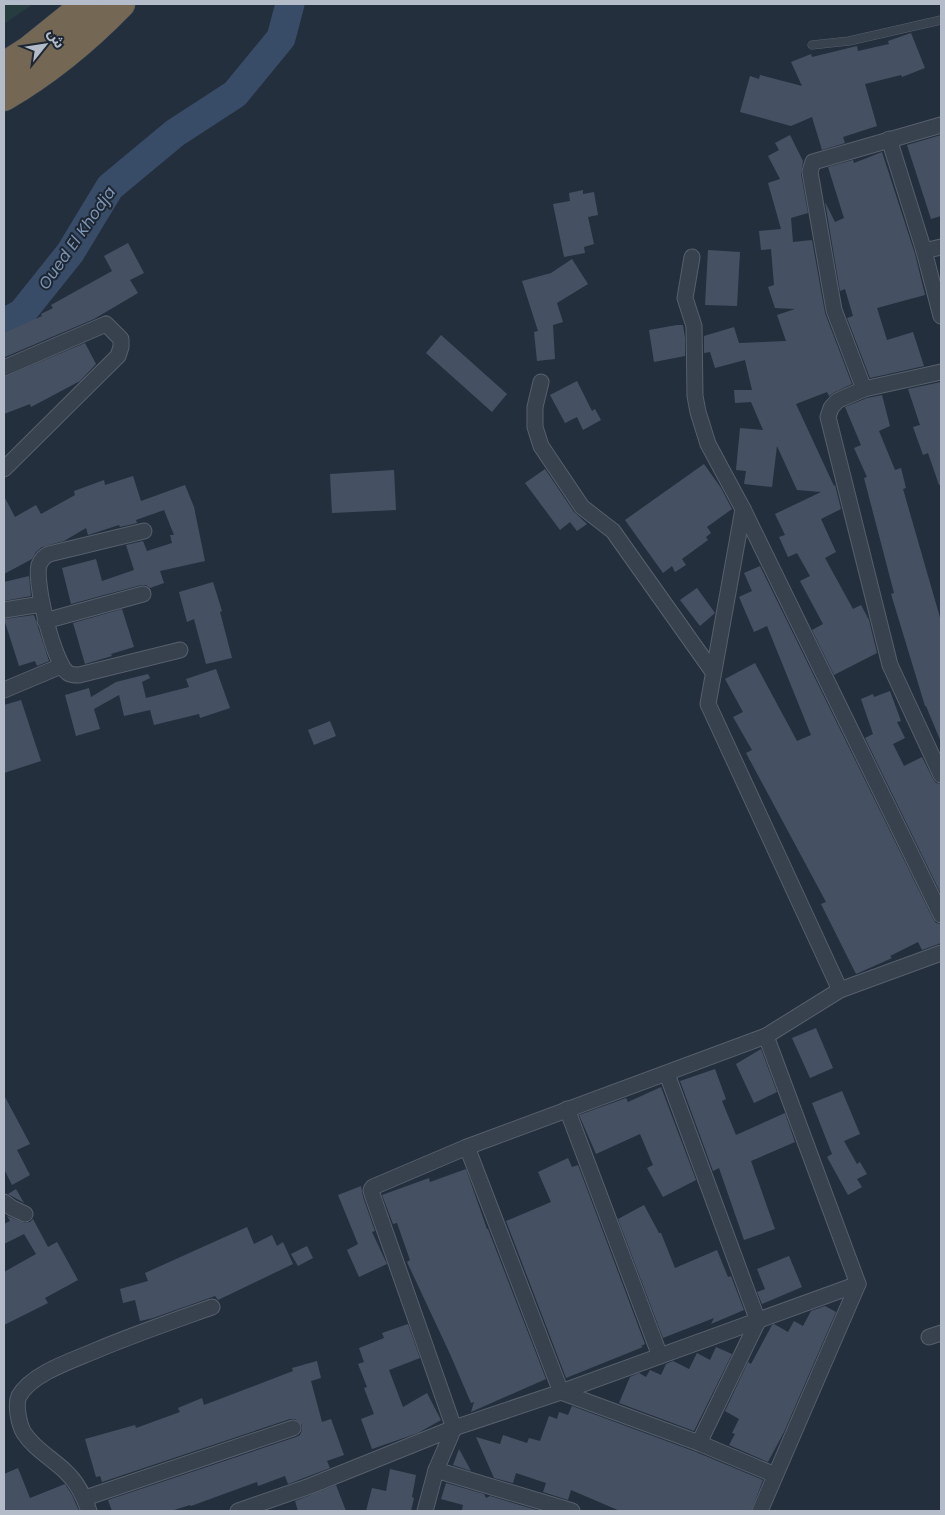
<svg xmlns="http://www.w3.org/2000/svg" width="945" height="1515" font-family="Poppins,'Noto Sans Arabic',sans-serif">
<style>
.green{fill:#263c3f}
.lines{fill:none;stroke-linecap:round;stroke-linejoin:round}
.river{stroke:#394c67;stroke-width:29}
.building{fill:#455162}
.lane-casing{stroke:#565f6c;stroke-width:9}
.street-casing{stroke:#565f6c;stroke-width:17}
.highway-casing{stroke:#434c59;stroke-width:29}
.lane{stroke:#38414e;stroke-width:8}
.street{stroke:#38414e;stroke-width:15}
.highway{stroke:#746855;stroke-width:28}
.labels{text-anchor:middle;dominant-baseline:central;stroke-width:4;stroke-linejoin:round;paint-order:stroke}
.water-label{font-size:16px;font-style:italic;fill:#7c92b1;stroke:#1d2633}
</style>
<rect width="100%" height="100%" fill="#242f3e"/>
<path class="green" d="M4,4H33L4,24Z"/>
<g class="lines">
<path class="river" d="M4,323L22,313L70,253L110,187L175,133L235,94L281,38L290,4"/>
</g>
<g class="building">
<path d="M911,33L925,68L902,77L901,75L865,84L877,126L843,137L845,143L822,150L812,117L791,126L740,112L750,76L759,79L760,75L802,86L791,62L811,54L812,57L857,46L858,51L889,44L888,41Z"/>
<path d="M790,135L803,161L801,174L808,213L791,218L793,242L812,240L825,313L852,384L833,393L829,396L827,392L796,404L834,486L835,485L841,509L821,519L836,552L825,558L853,609L861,605L869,620L877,653L834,675L812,630L823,624L800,581L810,576L797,553L788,557L779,537L785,535L775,514L821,492L797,490L777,446L772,487L744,484L746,471L736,470L740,428L763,430L751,402L735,403L734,390H752L745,360L715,368L710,352L704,353V336L734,327L739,343L786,341L777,315L795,309L775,308L768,287L774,285L771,249L761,250L759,231L781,229L768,183L780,179L768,156L779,150L775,143Z"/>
<path d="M941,135V216L931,219L907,145Z"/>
<path d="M882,152L915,254L925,295L877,308L887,340L913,332L924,366L870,378L847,318L853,316L845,289L840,291L825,202L835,222L844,218L828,167L853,160L854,163Z"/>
<path d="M583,190V194L594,192L598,215L588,217L594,244L584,247L585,253L564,257L553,204L570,201L569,193Z"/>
<path d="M128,243L144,273L130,280L138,293L94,319L5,357L4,333L42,316L41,314L53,308L51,305L112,271L104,256Z"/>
<path d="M708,250L740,252L737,306L705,305Z"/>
<path d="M572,259L588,284L557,303L563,322L553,325L555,359L537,361L534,332L538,331L522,281L551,273Z"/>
<path d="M677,325H683L685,338V356L654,362L649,330Z"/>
<path d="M441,335L507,394L492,412L426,353Z"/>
<path d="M85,343L96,364L80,381L31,407L30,404L4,414V377Z"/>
<path d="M577,381L592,411L595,409L601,420L583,430L577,417L565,423L550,395Z"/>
<path d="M941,382V485H939L928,453L923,455L913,427L920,425L908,389Z"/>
<path d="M882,395L890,426L879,431L895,470L901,468L906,488L903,489L941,621V742L926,706H925L891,594L894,593L864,478L867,477L854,448L861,445L845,407L867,398Z"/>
<path d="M704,464L721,488L732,509L707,527L711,533L706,537L708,540L682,559L686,565L675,572L672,566L663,573L625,520Z"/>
<path d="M545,469L574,512L587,524L577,531L570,522L560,530L525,483Z"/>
<path d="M394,470L396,510L332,513L330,474Z"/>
<path d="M133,476L141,501L185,485L194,507L205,561L160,571L164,583L150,588L146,585H141L71,604L62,568L96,559L102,581L134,570L126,545L143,541L147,551L172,543L170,535H174L164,510L136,520L137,523L120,527L119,525L88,535L86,528L64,541L42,547L36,552L32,559L4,574V496L15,517L36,505L41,514L75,495L74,491L104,480L105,485Z"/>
<path d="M760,566L933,919L936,923L941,924V943L922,950L918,942L890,956L892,958L856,974L821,904L826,902L746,753L752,750L733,717L743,712L725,679L755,663L797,741L811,735L767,626L754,632L739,597L752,591L744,573Z"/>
<path d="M29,576L31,596L4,601V582Z"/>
<path d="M213,582L222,611L220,612L232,658L206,664L194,619L187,622L179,592Z"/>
<path d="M697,588L715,613L700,626L680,600Z"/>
<path d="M122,609L134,647L111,654L112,656L85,664L73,623Z"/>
<path d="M34,615L49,661L37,666L35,661L19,666L4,619Z"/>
<path d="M216,669L230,708L200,718L199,714L154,725L150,710L124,716L119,695L94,709L100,729L76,736L65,695L89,688L91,697L116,682L148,674L150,678L142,682L146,698L189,687L186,679Z"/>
<path d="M890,691L901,721L897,722L905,738L893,744L904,766L922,757L933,779L936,783L941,784V894L865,738L873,734L861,699L873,694L874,697Z"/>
<path d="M21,700L41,761L4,773V705Z"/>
<path d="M330,721L336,736L314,745L308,730Z"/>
<path d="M816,1028L833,1068L810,1078L792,1038Z"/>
<path d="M761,1049L777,1092L754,1103L736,1064Z"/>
<path d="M715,1069L726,1099L722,1101L736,1135L785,1113L795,1142L751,1161L775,1229L744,1240L719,1168L713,1171L680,1081Z"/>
<path d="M661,1087L696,1180L663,1197L647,1168L653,1165L640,1134L596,1154L579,1115L626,1098L628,1102Z"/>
<path d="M842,1091L860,1134L844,1141L857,1164L860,1162L867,1174L857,1179L862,1187L848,1195L827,1157L832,1154L812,1103Z"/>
<path d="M4,1095L30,1144L17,1150L30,1175L12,1185L4,1169Z"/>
<path d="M568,1158L572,1167L578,1165L645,1344L641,1346L643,1347L566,1378L506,1221L551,1202L538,1172Z"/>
<path d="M466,1169L487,1229H488L546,1379L471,1412L474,1402L471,1403L450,1354L407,1262L410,1260L397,1223L393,1224L382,1195L429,1178L430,1182Z"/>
<path d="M361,1186L363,1197L375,1231L372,1232L387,1264L359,1277L347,1250L358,1244L338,1195Z"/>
<path d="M16,1189L24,1203L8,1194Z"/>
<path d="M644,1205L659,1233H661L675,1268L717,1250L728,1277L731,1276L744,1310L711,1324L714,1318L663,1338L618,1219Z"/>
<path d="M7,1216L25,1223L30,1222L33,1219L48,1247L57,1242L78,1280L45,1298L48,1303L4,1325V1272L36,1254L24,1234L4,1244V1224L10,1221Z"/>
<path d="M247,1227L254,1244L272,1235L277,1246L283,1242L293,1264L218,1300L215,1296L153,1318L140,1321L135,1300L123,1303L120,1289L148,1281L145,1273Z"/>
<path d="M307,1246L313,1258L298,1266L291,1254Z"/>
<path d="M789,1256L802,1287L762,1304L757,1292L765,1289L757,1269Z"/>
<path d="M825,1306L836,1312L784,1432L768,1462L729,1445L735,1434L732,1433L739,1419L725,1411L748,1362L751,1364L772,1325L774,1324L788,1332L794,1321L803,1326L811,1311Z"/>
<path d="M408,1324L420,1358L389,1370L403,1407L427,1393L441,1420L418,1433L372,1449L361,1419L374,1414L364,1388L367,1387L358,1364L364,1362L359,1348L384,1338L382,1333Z"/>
<path d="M716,1347L732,1354L694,1431L619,1403L630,1377L639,1373L646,1377L650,1370L661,1375L666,1364L673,1361L689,1369L697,1353L710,1360Z"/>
<path d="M317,1361L321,1378L311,1381L322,1422L331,1419L344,1455L327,1461L330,1468L288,1484L285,1476L258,1486L257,1482L191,1506L190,1505L171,1511H112L108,1500L296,1437L300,1435L302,1430V1425L295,1419H290L102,1482L100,1476L96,1477L85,1439L135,1425L136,1428L180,1412L178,1408L202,1398L204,1405L293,1371L292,1368Z"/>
<path d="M572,1406L696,1452L763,1480L751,1511H620L571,1490L568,1500L543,1492L546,1483L516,1473L513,1483L494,1478L476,1437L500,1444L503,1435L527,1443L529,1438L540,1441L549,1416L557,1419L559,1412L568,1415Z"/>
<path d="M459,1449L471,1471L453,1465Z"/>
<path d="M18,1468L30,1498L65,1484L72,1495L79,1511H4V1474Z"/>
<path d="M390,1469L416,1475L412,1497L414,1498L411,1511H366L372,1488L386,1491Z"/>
<path d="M446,1483L484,1494L486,1498L490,1496L540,1511H458L462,1510L463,1505L441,1499Z"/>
<path d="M336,1485L346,1511H298L295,1501Z"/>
</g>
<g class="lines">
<g class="lane-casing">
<path id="lane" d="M812,45L849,41L941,20"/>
</g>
<g class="street-casing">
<g id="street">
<path d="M889,139L924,251L941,316"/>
<path d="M924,251L941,247"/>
<path d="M692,257L685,298L694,326L695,396L698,412L708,444L743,509L941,915"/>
<path d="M4,368L106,324L121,339V347L118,356L4,469"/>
<path d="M941,372L864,389L841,399L837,401L831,408L828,417L890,665L941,775"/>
<path d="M541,382L535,407V427L541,446L582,507L613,531L713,672"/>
<path d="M864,389L834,310L810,172L813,162L941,125"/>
<path d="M743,509L708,704L840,990"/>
<path d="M144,531L49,554C44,556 41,560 39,565C34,582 54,664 68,673C71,675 76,675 79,675L180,650"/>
<path d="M4,610L42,604"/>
<path d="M45,621L143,594"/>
<path d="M4,690L61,666"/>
<path d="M667,1074L758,1321L699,1443"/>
<path d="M567,1109L660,1356"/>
<path d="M467,1147L561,1392L699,1443L775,1475"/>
<path d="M4,1202L12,1208L25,1214"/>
<path d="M929,1337L941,1333"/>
<path d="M436,1470L572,1511"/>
<path d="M85,1498L293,1428"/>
<path d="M89,1511C84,1497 78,1483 66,1472C53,1459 34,1449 24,1433C19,1425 15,1405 19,1396C32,1373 74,1360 97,1350C135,1334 173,1321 212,1307"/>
<path d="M238,1511L310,1486L454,1428L561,1392L858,1284"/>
<path d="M425,1511L436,1470L454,1428L372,1194L371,1190L373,1187L467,1147L766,1036L840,990L941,953"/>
<path d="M760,1511L858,1284L766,1036"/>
</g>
</g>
<g class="highway-casing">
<g id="highway">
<path d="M4,66L29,50L86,4"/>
<path d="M4,97C47,72 86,40 121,4"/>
</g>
</g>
<use href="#lane" class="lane"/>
<use href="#street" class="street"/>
<use href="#highway" class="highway"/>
</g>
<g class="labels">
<g class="water-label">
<text transform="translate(77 238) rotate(-55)">Oued El Khodja</text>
</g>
</g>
<rect width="945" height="1515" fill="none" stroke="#b4bcc9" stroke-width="10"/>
<g transform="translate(45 45) rotate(60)" stroke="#1d2633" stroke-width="4" paint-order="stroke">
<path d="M0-4L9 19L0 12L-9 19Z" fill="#b4bcc9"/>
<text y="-8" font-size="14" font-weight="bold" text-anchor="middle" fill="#b4bcc9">ش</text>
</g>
</svg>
